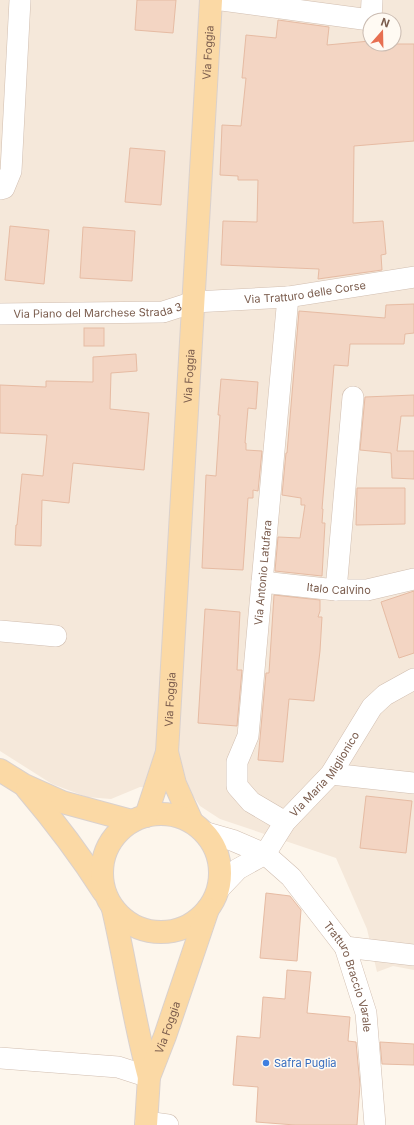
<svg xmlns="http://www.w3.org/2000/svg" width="414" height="1125" font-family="Inter,sans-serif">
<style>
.residential{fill:#f5e8da;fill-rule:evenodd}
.building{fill:#f3d5c3;stroke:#e6bba3}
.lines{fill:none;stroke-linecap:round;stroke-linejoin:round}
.minor-casing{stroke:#d1beb0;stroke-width:22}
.major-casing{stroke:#dad1cd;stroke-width:24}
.minor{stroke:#fff;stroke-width:21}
.major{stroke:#fbd9a5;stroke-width:22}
.shop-dot{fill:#3f7fe0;stroke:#fffaf3;stroke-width:1.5}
.labels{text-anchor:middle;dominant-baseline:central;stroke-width:3;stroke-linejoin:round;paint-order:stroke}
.street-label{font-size:11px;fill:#7a5c4d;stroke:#fffaf3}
.shop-label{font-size:11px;fill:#366cbe;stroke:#fffaf3;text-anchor:start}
</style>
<rect width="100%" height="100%" fill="#fdf6ec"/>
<path class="residential" d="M0,0H414V970L393,966L377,972L367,929L336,858L220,819L200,806L189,790L140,787L111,799L87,797L52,784L0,751ZM370,20H394V44H370Z"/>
<g class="building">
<path d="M137,0H176L173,33L135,30Z"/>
<path d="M278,20L329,27L327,45L370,41V44H414V141L354,146L353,223L383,221L386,254L381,255L382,270L318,279L319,269L221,265L223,221L257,222L258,180H238V176L220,175L222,125L241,126L246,78H242L246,35L276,38Z"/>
<path d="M130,148L165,151L161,205L125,202Z"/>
<path d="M10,226L49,230L44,284L5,280Z"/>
<path d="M83,227L135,231L132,281L80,278Z"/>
<path d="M414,304V333L405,334L404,344H350L348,366L334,365L322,509H323L322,523H325L322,576L275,571L278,537L300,538L305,505H301V498L282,495L286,453H287L299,311L385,318L386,305Z"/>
<rect x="84" y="328" width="20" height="18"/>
<path d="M136,354L137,371L111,373L110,409L149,413L144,470L73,463L69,503L42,500L41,546L15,545L16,525H17L22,474L43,476L47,435L0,433V385L46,387V381L93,382V357Z"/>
<path d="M221,379L258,382L256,409L248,408L245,443H246V450L262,451L258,491L253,490V498H248L243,570L202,568L206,475L216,476L220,415H218Z"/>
<path d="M414,395V416H401L397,451H414V479L392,478L391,453L360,450L365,397Z"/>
<path d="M357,488H405V524L356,525Z"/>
<path d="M414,591V653L399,658L381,602Z"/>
<path d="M274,595L320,600V611L318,617H322L320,651L314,701L289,699L283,762L258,760L266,673H269Z"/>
<path d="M205,609L240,612L237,670H242L237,726L198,723Z"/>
<path d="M366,796L412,801L406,853L360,848Z"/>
<path d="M266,893L290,896L301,910L297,961L260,958Z"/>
<path d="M287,970L311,972L307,1013L350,1017L348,1041L356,1042L360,1085L357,1125H295L256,1122L258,1087L233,1085L237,1036L260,1038L263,997L285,999Z"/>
<path d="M380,1042L414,1044V1065L382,1064Z"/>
</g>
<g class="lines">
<g class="minor-casing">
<g id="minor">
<path d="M222,0L370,20"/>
<path d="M371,20L372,0"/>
<path d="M0,189L4,188L11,171L20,0"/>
<path id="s1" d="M0,314L163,312L194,302L288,297L414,277"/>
<path id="s2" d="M262,582L336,590H367L414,579"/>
<path d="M336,590L353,397"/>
<path d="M0,631L56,636"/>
<path d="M331,774L414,783"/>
<path id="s3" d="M285,822L251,802L237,786V762L248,736L288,297"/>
<path id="s4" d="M204,832L232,840L265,854L291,877L345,947L366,1013L375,1125"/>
<path id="s5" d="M218,890L238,869L265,854L285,822L331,774L372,707L385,695L414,679"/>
<path d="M345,947L414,955"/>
<path d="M0,1058L118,1067L149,1077"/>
<path d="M146,1122L168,1125"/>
</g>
</g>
<g class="major-casing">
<g id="major">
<path d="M167,752L175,784L192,822"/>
<path d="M0,770L24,785L62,802L132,821"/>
<path d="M27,789C55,822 80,855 103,891"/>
<circle cx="161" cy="873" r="59"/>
<path id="s6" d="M146,816L167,752L211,0"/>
<path d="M113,909C126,965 134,1022 149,1077"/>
<path id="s7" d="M146,1125L149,1077L165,1036L208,909"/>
</g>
</g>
<use href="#minor" class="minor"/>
<use href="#major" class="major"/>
</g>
<circle class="shop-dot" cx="266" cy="1063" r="4"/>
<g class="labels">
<g class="street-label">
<text stroke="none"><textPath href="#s6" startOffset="768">Via Foggia</textPath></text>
<text stroke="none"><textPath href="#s1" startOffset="307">Via Tratturo delle Corse</textPath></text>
<text stroke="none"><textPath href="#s1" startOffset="98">Via Piano del Marchese Strada 3</textPath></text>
<text stroke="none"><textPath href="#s6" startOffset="444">Via Foggia</textPath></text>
<text stroke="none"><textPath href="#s3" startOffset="277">Via Antonio Latufara</textPath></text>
<text stroke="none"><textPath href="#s2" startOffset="77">Italo Calvino</textPath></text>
<text stroke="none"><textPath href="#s6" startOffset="120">Via Foggia</textPath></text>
<text stroke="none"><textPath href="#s5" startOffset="160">Via Maria Miglionico</textPath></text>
<text stroke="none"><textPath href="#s4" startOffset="217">Tratturo Braccio Varale</textPath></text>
<text stroke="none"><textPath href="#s7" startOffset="101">Via Foggia</textPath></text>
</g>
<g class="shop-label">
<text x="274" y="1063">Safra Puglia</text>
</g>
</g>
<g transform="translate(382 32) rotate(20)"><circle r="19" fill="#fffaf3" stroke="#cabbb1"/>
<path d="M0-3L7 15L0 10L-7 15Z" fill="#e76f51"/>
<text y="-6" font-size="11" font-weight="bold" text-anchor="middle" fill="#7a5c4d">N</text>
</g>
</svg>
